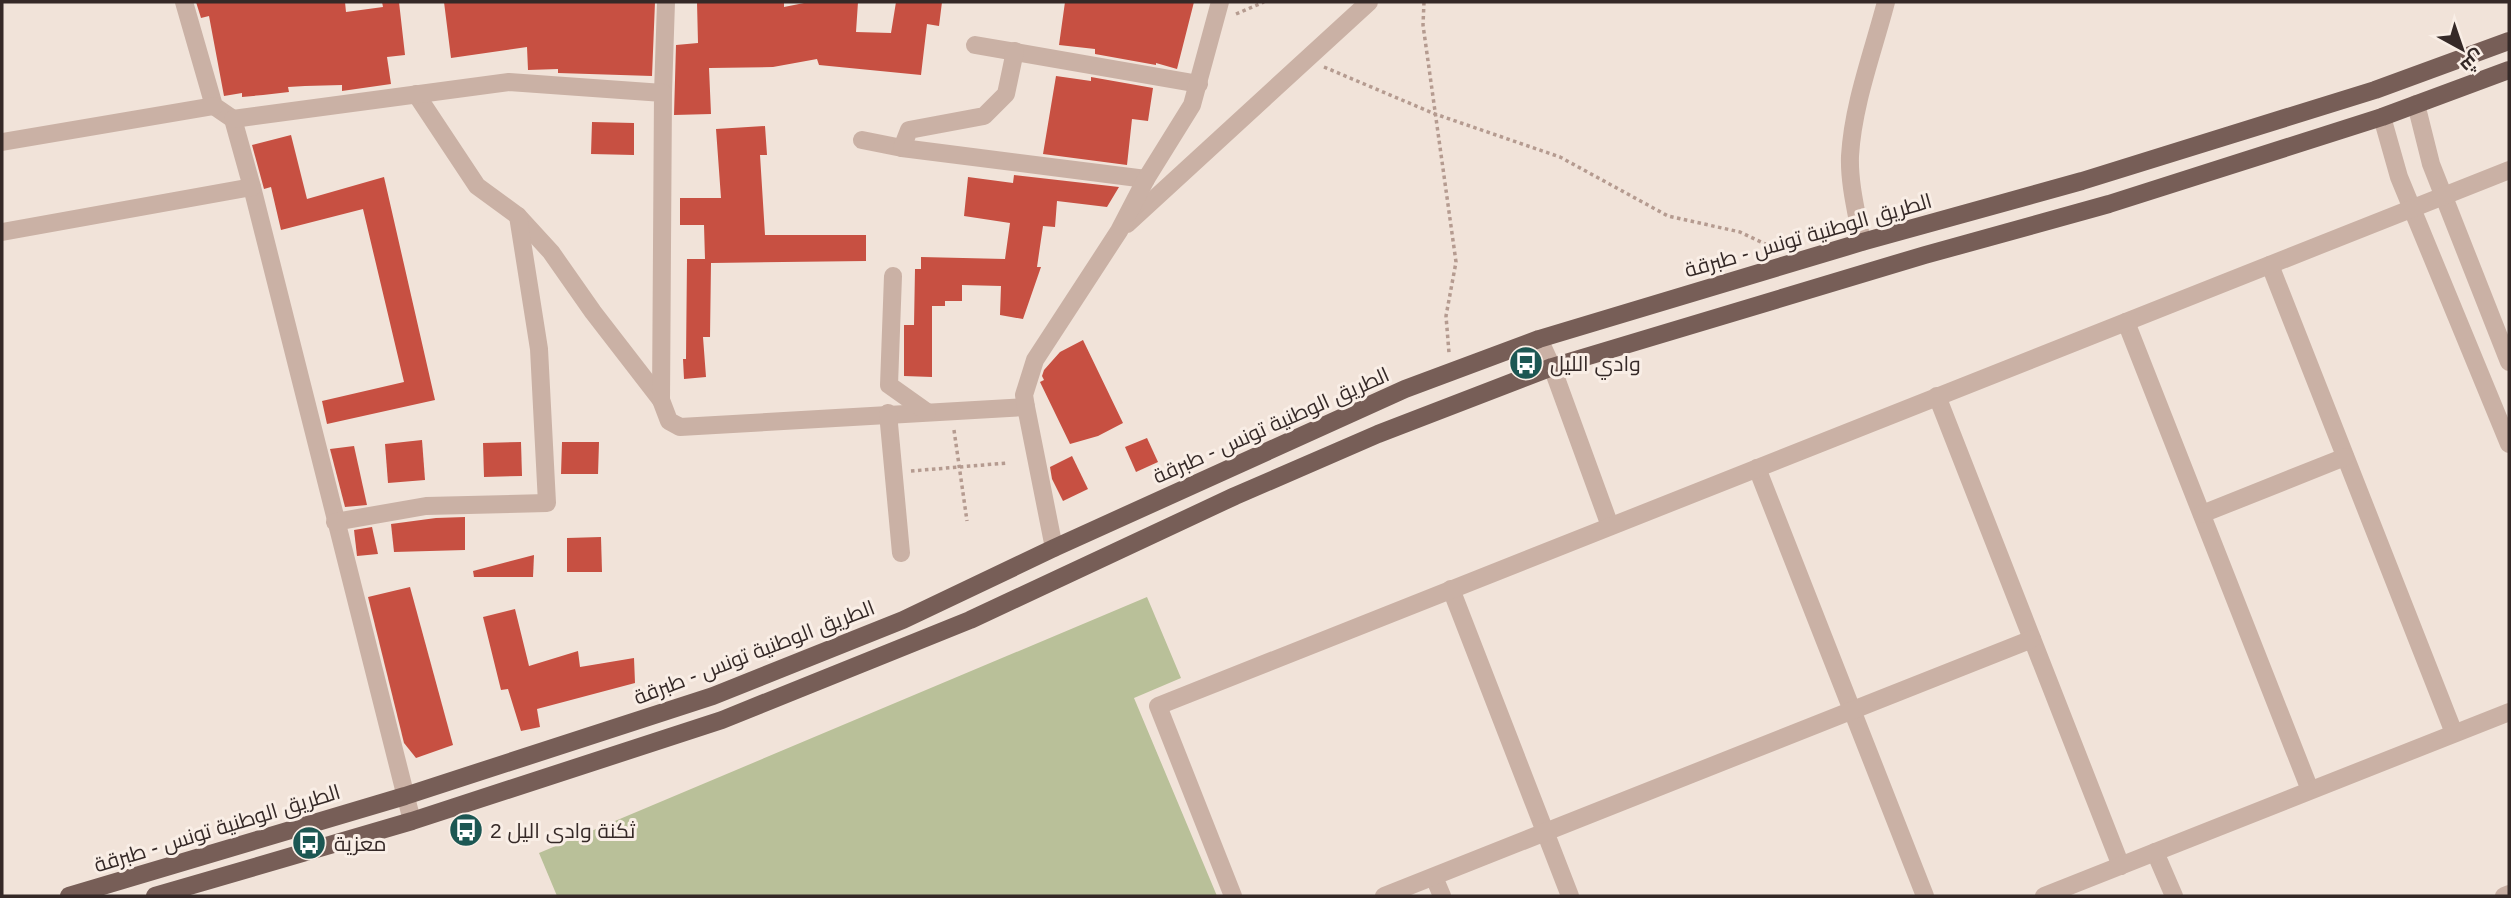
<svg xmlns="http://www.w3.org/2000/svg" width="2511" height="898" font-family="Helvetica,Cairo,sans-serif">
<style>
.green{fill:#b9c099}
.building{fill:#c75042}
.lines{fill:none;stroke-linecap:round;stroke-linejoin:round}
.path{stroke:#b59b90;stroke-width:3.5;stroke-dasharray:3.5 3.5;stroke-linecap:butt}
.minor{stroke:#cab1a5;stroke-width:18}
.major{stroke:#775e57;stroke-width:18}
.labels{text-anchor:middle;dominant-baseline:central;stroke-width:6;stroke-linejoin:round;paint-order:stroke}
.street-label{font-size:21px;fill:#352927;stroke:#f9eee6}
.poi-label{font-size:21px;fill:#352927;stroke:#f9eee6;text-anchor:start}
</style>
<rect width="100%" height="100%" fill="#f1e3d9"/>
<path class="green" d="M1147,597L1181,678L1134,698L1217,896H557L539,853Z"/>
<g class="building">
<path d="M196,2H345L346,12L383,7L382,2H399L405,55L387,57L391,84L342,91V85L305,86L288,87L289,92L263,95L242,97V93L224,96L209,16L201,18Z"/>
<path d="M444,2H655L652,76L558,73V69L528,70L527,47L451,58Z"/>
<path d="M697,2H784V7L809,2H858L856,32L891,33L896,2H942L939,26L927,24L921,75L819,65L817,59L773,67L709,68L711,114L674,115L676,45L698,43Z"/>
<path d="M1065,2H1194L1177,69L1156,63V65L1095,54V49L1059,45Z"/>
<path d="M1056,76L1091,81V77L1153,88L1148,121L1132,119L1127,165L1043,154Z"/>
<path d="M592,122L634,123V155L591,154Z"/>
<path d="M765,126L767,155H760L765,235H866V261L711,263L710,337H703L706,377L684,379L683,359H686L687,259H705L704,225H680V198H721L716,129Z"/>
<path d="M291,135L307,199L384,177L435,400L327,424L322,401L404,382L363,209L281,230L271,187L264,189L252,145Z"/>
<path d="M1014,175L1119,187L1107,207L1057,201L1055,227L1043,226L1037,267H1041L1023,319L1000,315L1001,286L962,285V301H945V306H932V377L904,376V325H914L915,269H921V257L1005,259L1010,223L964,216L968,177L1013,183Z"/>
<path d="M1083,340L1123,423L1098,436L1070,444L1040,382L1044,380L1042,376L1044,370L1060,352Z"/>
<path d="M1147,438L1158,462L1136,472L1125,447Z"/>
<path d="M422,440L425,480L388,483L385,444Z"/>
<path d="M521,442L522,476L484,477L483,443Z"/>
<path d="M562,442H599L598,474H561Z"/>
<path d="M354,446L367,505L345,507L330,449Z"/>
<path d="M1072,456L1088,489L1063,501L1052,479L1050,467Z"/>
<path d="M465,517V550L394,552L391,524L436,518Z"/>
<path d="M372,527L378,554L357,556L354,530Z"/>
<path d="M601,537L602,572H567V538Z"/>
<path d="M534,555L533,577H474L473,571Z"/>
<path d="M410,587L453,745L416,758L404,743L368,597Z"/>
<path d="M515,609L529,666L578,651L580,667L634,658L635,683L537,709L540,727L521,731L508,689L501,690L483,617Z"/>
</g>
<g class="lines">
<g class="path">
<path d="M1424,2L1423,25L1456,262L1446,316L1449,353"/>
<path d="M1236,14L1264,2"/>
<path d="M1324,67L1435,114L1560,157L1668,216L1740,232L1776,249"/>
<path d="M954,430L967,521"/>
<path d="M911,471L1007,463"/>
</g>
<g class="minor">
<path d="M184,2L214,106L233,119L252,187L412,821"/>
<path d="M975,45L1199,84"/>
<path d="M663,93L666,2"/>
<path d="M416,94L477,186L518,216L551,252L593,312L661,400"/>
<path d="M2416,104L2431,164L2509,362"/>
<path d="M2382,117L2399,177L2509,444"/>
<path d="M233,119L509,82L663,93L661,400L669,421L680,427L1026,407"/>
<path d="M862,140L902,148L1146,179"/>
<path d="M2,142L214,106"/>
<path d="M902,148L909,130L984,116L1006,94L1015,51"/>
<path d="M1127,224L1369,2"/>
<path d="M2,232L252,187"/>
<path d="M1862,242C1857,214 1849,184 1850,156C1853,104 1873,52 1886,2"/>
<path d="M2270,265L2454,733"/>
<path d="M893,276L889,385L927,412"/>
<path d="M2126,322L2310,790"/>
<path d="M1539,339L1552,367L1610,526"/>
<path d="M1937,396L2121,866"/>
<path d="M888,413L901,553"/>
<path d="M1757,468L1925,896"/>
<path d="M2202,514L2345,457"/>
<path d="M335,522L426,506L547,503L539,349L518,216"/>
<path d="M1054,548L1026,407L1024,395L1035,360L1119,231L1146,179L1192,105L1220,2"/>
<path d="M1451,589L1570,896"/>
<path d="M2155,852L2174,896"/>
<path d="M1434,877L1442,896"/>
<path d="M1233,896L1158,706L2509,170"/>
<path d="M1384,896L2032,639"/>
<path d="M2044,896L2509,712"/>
<path d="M2504,896L2509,894"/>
</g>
<g class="major">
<path d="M69,896L405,796L713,696L903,620L1054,548L1405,389L1539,339L1862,242L2082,181L2375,90L2509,41"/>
<path d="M155,896L412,821L722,720L970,620L1235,496L1378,434L1552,367L1925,255L2109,204L2382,117L2509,70"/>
</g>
</g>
<defs>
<g id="bus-disc" transform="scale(1.75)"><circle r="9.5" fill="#1c5753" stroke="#f9eee6"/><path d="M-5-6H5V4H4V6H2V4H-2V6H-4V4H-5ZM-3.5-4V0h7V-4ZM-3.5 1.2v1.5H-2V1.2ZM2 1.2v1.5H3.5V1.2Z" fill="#fff"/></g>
</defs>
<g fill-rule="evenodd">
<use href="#bus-disc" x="1526" y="363"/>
<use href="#bus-disc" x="466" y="830"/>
<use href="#bus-disc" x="309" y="843"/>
</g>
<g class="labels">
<g class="street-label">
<text transform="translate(1808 235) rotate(-16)">الطريق الوطنية تونس - طبرقة</text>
<text transform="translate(1271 425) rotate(-24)">الطريق الوطنية تونس - طبرقة</text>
<text transform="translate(754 652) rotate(-21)">الطريق الوطنية تونس - طبرقة</text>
<text transform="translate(217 828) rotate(-17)">الطريق الوطنية تونس - طبرقة</text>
</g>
<g class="poi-label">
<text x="1550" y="363">وادي الليل</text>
<text x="490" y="830">ثكنة وادى اليل 2</text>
<text x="334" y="843">معزية</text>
</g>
</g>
<rect width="2511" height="898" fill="none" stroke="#352927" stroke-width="7"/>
<g transform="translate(2462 49) rotate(140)" stroke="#f9eee6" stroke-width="5" paint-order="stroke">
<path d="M0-5L12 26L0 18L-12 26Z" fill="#352927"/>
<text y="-10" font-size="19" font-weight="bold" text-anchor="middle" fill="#352927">ش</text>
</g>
</svg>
